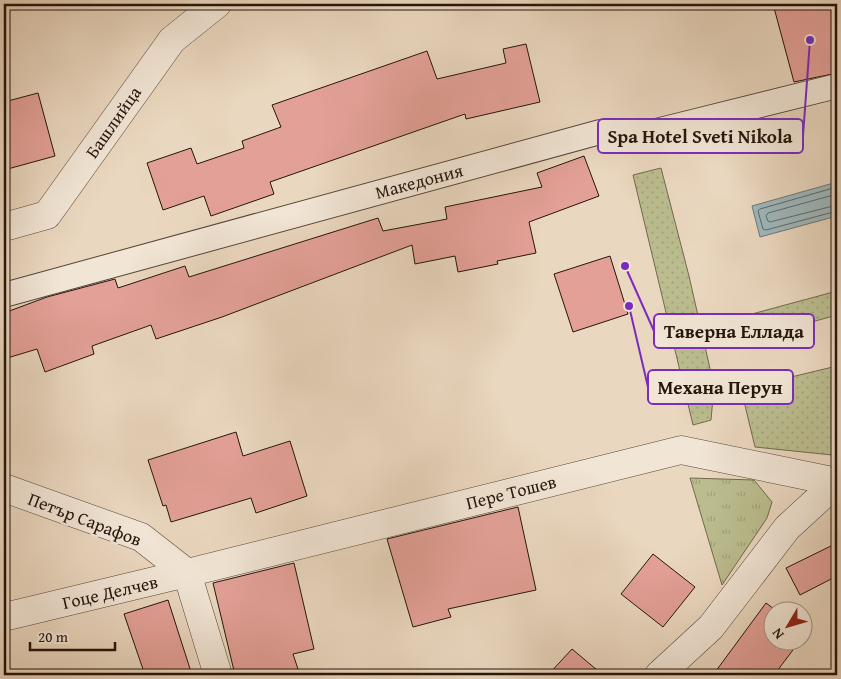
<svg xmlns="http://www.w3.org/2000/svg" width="841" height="679" font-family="'Gentium Book Plus',serif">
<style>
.grass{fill:url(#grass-dots);stroke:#70694e}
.park{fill:url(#park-tufts);stroke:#70694e}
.water{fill:#9db7bd;stroke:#6d7676}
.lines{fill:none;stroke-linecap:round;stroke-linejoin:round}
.shore{stroke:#616664;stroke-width:1}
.building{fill:#e3a097;stroke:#25150c}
.pedestrian-casing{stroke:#564639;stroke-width:26}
.minor-casing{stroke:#564639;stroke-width:29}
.pedestrian{stroke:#f1e5d5;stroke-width:24}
.minor{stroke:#f1e5d5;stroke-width:28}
.labels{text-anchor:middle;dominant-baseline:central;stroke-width:4.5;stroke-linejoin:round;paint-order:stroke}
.street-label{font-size:18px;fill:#25150c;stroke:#f1e5d5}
.leader{fill:none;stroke:#7b2cbf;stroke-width:2}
.callout-dot{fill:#7b2cbf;stroke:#f1e5d5;stroke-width:2}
.callout{fill:#f1e5d5;stroke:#7b2cbf;stroke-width:2}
.callout-label{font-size:19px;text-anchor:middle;font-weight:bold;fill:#25150c}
</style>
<defs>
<pattern id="grass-dots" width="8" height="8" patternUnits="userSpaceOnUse" patternTransform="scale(1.25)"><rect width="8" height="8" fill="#bbbd8f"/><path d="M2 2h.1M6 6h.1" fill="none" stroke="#a1a27a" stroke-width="1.8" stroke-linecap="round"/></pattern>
<pattern id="park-tufts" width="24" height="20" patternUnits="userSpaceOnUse" patternTransform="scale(1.25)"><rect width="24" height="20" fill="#bbbd8f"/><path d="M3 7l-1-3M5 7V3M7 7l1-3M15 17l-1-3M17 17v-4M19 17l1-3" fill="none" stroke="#a1a27a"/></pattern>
</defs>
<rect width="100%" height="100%" fill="#ead7bf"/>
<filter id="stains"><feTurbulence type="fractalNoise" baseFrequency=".004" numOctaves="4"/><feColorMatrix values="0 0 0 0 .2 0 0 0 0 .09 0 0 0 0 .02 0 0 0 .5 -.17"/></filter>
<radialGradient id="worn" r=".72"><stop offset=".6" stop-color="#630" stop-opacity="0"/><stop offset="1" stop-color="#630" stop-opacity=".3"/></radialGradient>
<g class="grass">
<path d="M661,168L689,276L714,386L711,420L693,425L633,175Z"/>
<path d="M837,291V315L732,344L726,321Z"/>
<path d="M837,366V454L832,455L755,447L741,389Z"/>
</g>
<path class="park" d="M690,478L754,480L772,502L767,518L722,585Z"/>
<path class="water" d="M837,182V216L760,237L752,206Z"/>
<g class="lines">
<g class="shore">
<path d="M837,187L760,209L758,211L763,229L766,230L837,211"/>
<path d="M837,194L768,213L766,216L768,221L770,222L837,205"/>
</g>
</g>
<g class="building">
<path d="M773,4H837V73L794,82Z"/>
<path d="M526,44L540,102L466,119L465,114L270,182L274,194L211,216L204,196L163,210L147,163L191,148L197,164L244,148L242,141L281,127L272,105L427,51L437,79L506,63L503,49Z"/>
<path d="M38,93L55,156L4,170V102Z"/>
<path d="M584,156L599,196L529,222L536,253L497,261L498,264L458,272L455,256L415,264L412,245L222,317L156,339L151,325L92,346L94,354L45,372L37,349L4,359V313L47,297L115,279L118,288L185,266L189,277L378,218L383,231L447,219L445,207L542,187L537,173Z"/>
<path d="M610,256L628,314L573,332L554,274Z"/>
<path d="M236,432L243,456L290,441L307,496L256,513L251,498L171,522L166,505L163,506L148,460Z"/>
<path d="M518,507L536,590L448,609L451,617L413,627L387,539Z"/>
<path d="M837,543V576L800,595L786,568Z"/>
<path d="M653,554L695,587L663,627L621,594Z"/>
<path d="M294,563L314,649L293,654L300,675H235L213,583Z"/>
<path d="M168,600L192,675H145L124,614Z"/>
<path d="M766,603L778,612H774V642H799L774,675H713Z"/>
<path d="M572,649L603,675H548Z"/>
</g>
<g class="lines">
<g class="pedestrian-casing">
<path id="pedestrian" d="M4,295L600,132H652L837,86"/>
</g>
<g class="minor-casing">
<g id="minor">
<path d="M4,227L47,215L172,40L217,4"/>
<path d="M4,488L141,537L187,573"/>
<path d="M187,573L218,675"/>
<path d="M4,617L187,573L681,450L837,482"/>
<path d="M659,675L711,627L787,528L837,482"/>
</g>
</g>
<use href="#pedestrian" class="pedestrian"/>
<use href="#minor" class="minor"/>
</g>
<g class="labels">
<g class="street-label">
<text transform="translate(113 122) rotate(-55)">Башлийца</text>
<text transform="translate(419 181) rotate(-15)">Македония</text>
<text transform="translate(511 492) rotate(-14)">Пере Тошев</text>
<text transform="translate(85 519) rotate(21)">Петър Сарафов</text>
<text transform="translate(110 592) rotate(-13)">Гоце Делчев</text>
</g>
</g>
<path class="leader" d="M810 40L803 136M625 266L654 331M629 306L648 387"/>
<g class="callout-dot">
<circle cx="810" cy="40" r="5"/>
<circle cx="625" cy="266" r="5"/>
<circle cx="629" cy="306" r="5"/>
</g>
<g class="callout">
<rect x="598" y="119" width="205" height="34" rx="5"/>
<rect x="654" y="314" width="160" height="34" rx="5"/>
<rect x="648" y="370" width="145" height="34" rx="5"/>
</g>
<g class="callout-label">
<text x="700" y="143">Spa Hotel Sveti Nikola</text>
<text x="734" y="338">Таверна Еллада</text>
<text x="720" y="394">Механа Перун</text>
</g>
<rect width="841" height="679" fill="none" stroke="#ead7bf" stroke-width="20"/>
<rect x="5" y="5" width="831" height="669" fill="none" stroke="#25150c" stroke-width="2.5"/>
<rect x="10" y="10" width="821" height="659" fill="none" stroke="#25150c"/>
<g transform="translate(788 626) rotate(232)"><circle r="24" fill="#f1e5d5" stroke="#9f9285"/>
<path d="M0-4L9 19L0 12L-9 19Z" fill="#8f2418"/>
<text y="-8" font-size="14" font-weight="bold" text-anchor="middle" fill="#25150c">N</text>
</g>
<path d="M30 642v8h85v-8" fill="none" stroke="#25150c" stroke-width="2.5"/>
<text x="38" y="642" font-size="15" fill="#25150c" stroke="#f1e5d5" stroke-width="4" paint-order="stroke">20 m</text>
<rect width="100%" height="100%" filter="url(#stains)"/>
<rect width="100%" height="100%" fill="url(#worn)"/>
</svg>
